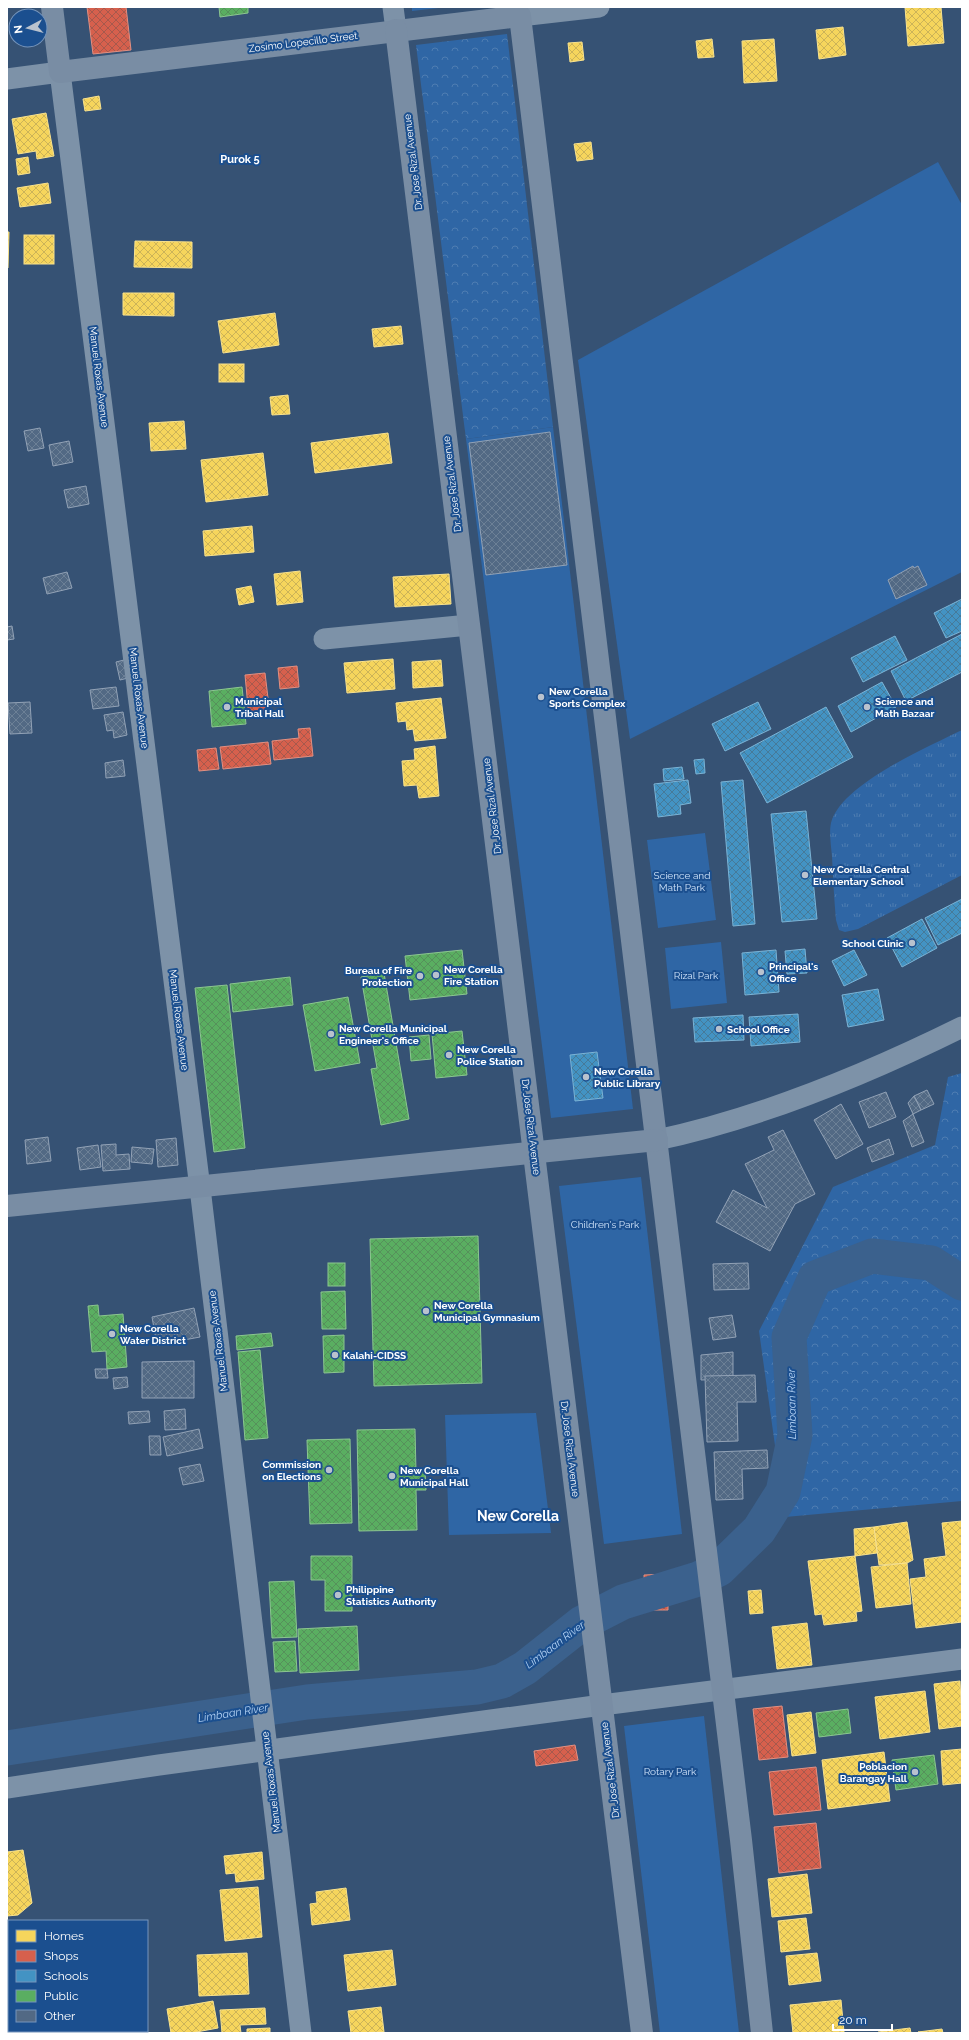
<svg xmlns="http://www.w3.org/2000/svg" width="969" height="2040" font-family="Raleway,sans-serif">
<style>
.grass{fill:url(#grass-tufts)}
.forest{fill:url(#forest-crowns)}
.park{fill:#2f66a5}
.homes{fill:url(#homes-cross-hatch);stroke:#f9e28d}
.shops{fill:url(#shops-cross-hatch);stroke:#e29082}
.schools{fill:url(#schools-cross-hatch);stroke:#7bb3d5}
.public{fill:url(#public-cross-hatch);stroke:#8cc690}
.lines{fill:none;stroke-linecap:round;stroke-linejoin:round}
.river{stroke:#3b618d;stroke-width:35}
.building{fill:url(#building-cross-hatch);stroke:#92a2b6}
.street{stroke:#7d92a8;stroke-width:21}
.secondary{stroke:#798da4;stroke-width:22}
.poi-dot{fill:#b9c2ce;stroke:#1b4f8f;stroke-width:1.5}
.labels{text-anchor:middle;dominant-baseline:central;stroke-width:4;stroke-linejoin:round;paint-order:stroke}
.street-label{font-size:10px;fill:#fff;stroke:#1b4f8f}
.poi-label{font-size:10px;font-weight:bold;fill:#fff;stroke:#1b4f8f;text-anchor:start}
.park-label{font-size:10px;fill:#cfe3fa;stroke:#1b4f8f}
.neighbourhood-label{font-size:11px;font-weight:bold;fill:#fff;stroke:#1b4f8f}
.water-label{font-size:11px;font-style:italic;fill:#b5d3f5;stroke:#1b4f8f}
.district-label{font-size:14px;font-weight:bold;fill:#fff;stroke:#1b4f8f}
</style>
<defs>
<pattern id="grass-tufts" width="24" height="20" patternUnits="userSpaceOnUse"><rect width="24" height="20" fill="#2f66a5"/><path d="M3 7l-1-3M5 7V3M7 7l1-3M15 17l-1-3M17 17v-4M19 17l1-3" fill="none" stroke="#4e7db2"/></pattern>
<pattern id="forest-crowns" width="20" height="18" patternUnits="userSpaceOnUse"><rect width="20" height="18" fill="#2f66a5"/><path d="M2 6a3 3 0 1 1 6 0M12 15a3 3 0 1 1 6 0" fill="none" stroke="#4e7db2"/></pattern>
<pattern id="homes-cross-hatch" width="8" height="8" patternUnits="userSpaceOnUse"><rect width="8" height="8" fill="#f6d55c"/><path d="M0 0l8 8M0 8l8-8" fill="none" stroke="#ccb358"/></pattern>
<pattern id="shops-cross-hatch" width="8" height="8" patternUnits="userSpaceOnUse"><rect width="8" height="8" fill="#d6604d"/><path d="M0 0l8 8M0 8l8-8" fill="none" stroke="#a6594d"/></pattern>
<pattern id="schools-cross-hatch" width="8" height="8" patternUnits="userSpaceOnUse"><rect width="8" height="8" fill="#4393c3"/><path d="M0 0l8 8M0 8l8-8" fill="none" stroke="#467a99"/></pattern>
<pattern id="public-cross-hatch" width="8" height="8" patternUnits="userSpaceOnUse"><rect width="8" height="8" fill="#5aae61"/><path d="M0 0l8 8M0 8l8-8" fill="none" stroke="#56915b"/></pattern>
<pattern id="building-cross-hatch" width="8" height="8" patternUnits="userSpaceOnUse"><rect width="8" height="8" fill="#526984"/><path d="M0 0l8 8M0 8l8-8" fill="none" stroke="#6c8096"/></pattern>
</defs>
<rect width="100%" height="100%" fill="#365274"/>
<path class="grass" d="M962,730V875L858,929L845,932L839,930L836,920C834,898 833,877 832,856C831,846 829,832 831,823C841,784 928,747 962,730Z"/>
<g class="forest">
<path d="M412,7H447L412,11Z"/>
<path d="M507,34L553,427L466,439L416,45Z"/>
<path d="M962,1073V1501L785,1517L759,1331L833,1187L935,1145L948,1077Z"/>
</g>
<g class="park">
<path d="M938,162L962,205V572L630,739L578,360Z"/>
<path d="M553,427L633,1109L551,1118L466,439Z"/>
<path d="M705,833L716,920L658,928L647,840Z"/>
<path d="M721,942L727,1003L671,1009L665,948Z"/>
<path d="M641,1177L682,1534L604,1544L559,1186Z"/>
<path d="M536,1413L551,1533L449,1535L445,1415Z"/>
<path d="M704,1716L739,2033H660L624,1726Z"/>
</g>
<g class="homes">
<path d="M905,7H941L944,43L908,46Z"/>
<path d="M843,27L846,55L819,59L816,30Z"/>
<path d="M712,39L714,57L698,58L696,41Z"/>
<path d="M774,39L777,81L744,83L742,41Z"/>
<path d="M582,42L584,60L570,62L568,43Z"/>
<path d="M99,96L101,109L85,111L83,99Z"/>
<path d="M46,113L54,156L37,159L36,151L18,154L12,119Z"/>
<path d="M591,142L593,159L577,161L574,144Z"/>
<path d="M28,157L30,173L18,175L16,159Z"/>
<path d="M48,183L51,203L20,207L17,188Z"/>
<path d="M7,232H9L8,268H7Z"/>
<rect x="24" y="235" width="30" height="29"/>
<path d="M135,241L192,242V268L134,267Z"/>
<path d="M123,293H174V316L123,315Z"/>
<path d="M275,313L279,345L223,353L218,321Z"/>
<path d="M401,326L403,344L374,347L372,329Z"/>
<rect x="219" y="364" width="25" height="18"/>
<path d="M288,395L290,414L272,415L270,397Z"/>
<path d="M184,421L186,449L151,451L149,423Z"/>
<path d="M388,433L392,463L315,473L311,443Z"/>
<path d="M263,453L268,495L206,502L201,460Z"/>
<path d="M252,526L254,552L205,556L203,531Z"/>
<path d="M300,571L303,602L277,605L274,574Z"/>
<path d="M449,574L451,604L395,607L393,577Z"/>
<path d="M251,586L254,602L239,605L236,589Z"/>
<path d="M393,659L395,689L347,693L344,663Z"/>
<path d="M441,660L443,686L413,688L412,662Z"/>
<path d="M441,698L446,738L415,741L413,729L407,730L406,721L398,722L396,703Z"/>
<path d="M435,746L439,796L419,798L417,785L404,786L402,761L415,760L414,749Z"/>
<path d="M962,1521V1622L916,1628L910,1579L926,1577L924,1559L946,1556L942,1523Z"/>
<path d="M907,1522L913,1560L907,1563L879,1565L874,1527Z"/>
<path d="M874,1527L877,1553L855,1556L854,1529Z"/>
<path d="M855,1556L862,1611L856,1612L857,1621L824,1625L822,1614L815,1615L808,1561Z"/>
<path d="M907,1563L911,1604L876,1608L871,1567Z"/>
<path d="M761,1590L763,1613L750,1614L748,1591Z"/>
<path d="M807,1623L812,1665L777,1669L772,1627Z"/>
<path d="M960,1681L962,1726L939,1729L934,1684Z"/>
<path d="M925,1691L930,1732L880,1739L875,1697Z"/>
<path d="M811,1712L816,1753L792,1756L787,1715Z"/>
<path d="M962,1749V1783L943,1785L941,1751Z"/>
<path d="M884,1752L890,1801L828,1809L822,1760Z"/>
<path d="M23,1850L32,1903L18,1915L7,1916V1852Z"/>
<path d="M262,1852L264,1879L236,1882L235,1873L226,1874L224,1856Z"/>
<path d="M807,1874L812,1913L772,1917L768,1879Z"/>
<path d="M258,1887L262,1937L225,1941L220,1890Z"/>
<path d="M346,1888L350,1920L312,1925L310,1904L317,1903L316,1892Z"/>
<path d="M806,1918L810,1949L781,1952L778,1921Z"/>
<rect x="7" y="1937" width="2" height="18"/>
<path d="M392,1950L396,1985L348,1991L344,1955Z"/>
<path d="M247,1953L249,1994L199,1996L197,1955Z"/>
<path d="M817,1953L821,1981L789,1985L786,1956Z"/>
<path d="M9,1997V2026H7V1998Z"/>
<path d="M841,2000L844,2032L793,2033L790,2005Z"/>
<path d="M213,2001L218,2028L191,2033H171L167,2009Z"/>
<path d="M381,2007L384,2032L351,2033L348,2011Z"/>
<path d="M265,2008L266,2024L240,2025L241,2033H222L220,2010Z"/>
<path d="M270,2028V2033H247V2029Z"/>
<path d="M910,2028L911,2033H878V2032Z"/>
<path d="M942,2029L943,2033L918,2032Z"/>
<path d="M25,2031H48L50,2033H25Z"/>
</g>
<g class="shops">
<path d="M87,7H126L131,50L93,54Z"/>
<path d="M297,666L299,687L280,689L278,668Z"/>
<path d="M265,673L270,715L249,718L245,675Z"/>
<path d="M310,728L313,756L274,760L272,741L299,738L298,729Z"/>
<path d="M268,742L271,764L223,769L220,747Z"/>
<path d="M216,748L219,769L199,771L197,750Z"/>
<path d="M668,1574V1610H645L644,1575Z"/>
<path d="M782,1706L788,1757L759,1760L753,1709Z"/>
<path d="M575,1745L578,1760L536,1766L534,1751Z"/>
<path d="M816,1767L821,1810L774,1815L769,1772Z"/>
<path d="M816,1823L821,1868L779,1873L774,1827Z"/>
</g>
<g class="schools">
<path d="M962,599V631L946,638L934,613Z"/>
<path d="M962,634V672L906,701L891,671Z"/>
<path d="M895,636L907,660L863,682L851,658Z"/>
<path d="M882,682L896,707L851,732L838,706Z"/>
<path d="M758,702L771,729L725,751L712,724Z"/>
<path d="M826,707L853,757L767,803L740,753Z"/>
<path d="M704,759L705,773L696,774L694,760Z"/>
<path d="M682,767L684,779L664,781L663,769Z"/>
<path d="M688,780L691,803L680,805L681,814L658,817L654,784Z"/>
<path d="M743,780L755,924L733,926L721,782Z"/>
<path d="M806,811L817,919L782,922L771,814Z"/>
<path d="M962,899V933L938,945L925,918Z"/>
<path d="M922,919L937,948L902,967L887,938Z"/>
<path d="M805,949L807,973L787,974L785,951Z"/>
<path d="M776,950L779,992L745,995L742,953Z"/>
<path d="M854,950L867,975L844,986L832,961Z"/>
<path d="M878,989L884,1020L848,1027L842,995Z"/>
<path d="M798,1014L800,1042L751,1046L749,1017Z"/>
<path d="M743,1015L744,1040L695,1042L693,1018Z"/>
<path d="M597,1052L603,1098L575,1101L570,1055Z"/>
</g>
<g class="public">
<path d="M219,7H248V13L220,17Z"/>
<path d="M242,687L246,724L212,727L209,691Z"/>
<path d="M462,950L467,994L410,1000L405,956Z"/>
<path d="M384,973L409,1119L381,1125L371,1069L377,1068L361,977Z"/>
<path d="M290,977L293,1005L233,1012L230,984Z"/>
<path d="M227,985L245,1148L214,1152L195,988Z"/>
<path d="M348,997L360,1063L315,1071L303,1005Z"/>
<path d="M462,1031L467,1075L436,1078L432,1034Z"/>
<path d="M429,1035L431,1059L411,1061L409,1037Z"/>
<path d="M478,1236L482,1383L374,1386L370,1239Z"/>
<rect x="328" y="1263" width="17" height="23"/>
<path d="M345,1291L346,1329H322L321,1292Z"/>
<path d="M98,1305L99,1316L123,1314L127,1367L107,1369L106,1351L92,1352L88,1306Z"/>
<path d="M271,1333L273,1346L237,1350L236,1336Z"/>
<path d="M344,1335V1372L324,1373L323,1336Z"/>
<path d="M260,1350L268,1438L245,1440L238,1352Z"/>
<path d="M415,1429L416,1472L425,1471L426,1490H416L417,1530L359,1531L357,1430Z"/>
<path d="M350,1439L352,1523L310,1524L307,1440Z"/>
<path d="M311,1556H352V1611H325V1580H311Z"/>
<path d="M294,1581L297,1637L272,1638L269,1582Z"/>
<path d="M357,1626L359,1670L300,1673L298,1629Z"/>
<path d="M295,1641L297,1671L275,1672L273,1642Z"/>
<path d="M848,1709L851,1733L819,1737L816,1713Z"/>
<path d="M934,1755L938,1784L896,1790L892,1760Z"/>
</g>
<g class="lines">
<path class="river" d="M7,1748L307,1702L477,1687L502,1681L525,1668L582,1623L623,1602L698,1579L719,1569L759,1530L783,1492L795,1435L789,1337L815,1278L872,1256L931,1263L962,1283"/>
</g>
<g class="building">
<path d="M40,428L44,448L28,451L24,431Z"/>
<path d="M550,432L567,565L486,575L469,443Z"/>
<path d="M69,441L73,462L53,466L49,445Z"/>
<path d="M86,486L89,504L68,508L64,490Z"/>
<path d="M913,566L914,568L918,566L927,585L896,599L888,580Z"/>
<path d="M67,572L72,588L47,594L43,578Z"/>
<path d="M12,626L14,639L7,640V627Z"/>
<path d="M128,659L132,677L120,680L116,662Z"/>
<path d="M116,687L119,706L93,709L90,690Z"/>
<path d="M30,702L32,733L10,734L8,703Z"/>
<path d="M123,712L127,735L114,738L113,730L107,731L104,715Z"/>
<path d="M123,760L125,776L106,778L105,763Z"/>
<path d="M927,1090L934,1104L921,1110L914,1096Z"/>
<path d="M886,1092L896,1117L869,1128L859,1102Z"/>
<path d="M914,1096L921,1110L913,1114L908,1103Z"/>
<path d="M841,1104L863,1144L836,1159L814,1120Z"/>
<path d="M913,1114L924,1142L912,1147L903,1121Z"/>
<path d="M783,1130L815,1194L795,1204L770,1251L716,1222L733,1190L767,1208L745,1164L774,1150L768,1137Z"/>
<path d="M48,1137L51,1161L27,1164L25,1140Z"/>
<path d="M176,1138L178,1165L158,1167L156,1140Z"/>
<path d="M889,1139L894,1154L872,1162L867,1148Z"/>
<path d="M116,1144V1155L129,1154L130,1169L103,1171L101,1145Z"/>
<path d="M98,1145L101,1167L80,1170L77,1148Z"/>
<path d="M132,1147L154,1149L152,1164L131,1162Z"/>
<path d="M748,1263L749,1289L714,1290L713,1264Z"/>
<path d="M194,1308L200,1337L157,1345L152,1317Z"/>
<path d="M732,1315L736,1337L713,1340L709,1318Z"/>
<path d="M733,1352V1379L701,1380V1355Z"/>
<path d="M194,1361V1398H142V1362Z"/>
<path d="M95,1369H107L108,1378H96Z"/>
<path d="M755,1375L756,1402H737L738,1441L707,1442L705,1376Z"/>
<path d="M127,1377L128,1387L114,1389L113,1378Z"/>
<path d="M185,1409L186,1429L165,1430L164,1411Z"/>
<path d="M149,1411L150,1422L129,1424L128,1412Z"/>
<path d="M199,1429L203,1448L167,1456L163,1437Z"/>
<path d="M149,1436H160L161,1455H150Z"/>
<path d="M767,1450L768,1468L742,1469L743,1499L716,1500L714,1452Z"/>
<path d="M200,1464L204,1481L183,1485L179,1468Z"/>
</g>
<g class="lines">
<g class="street">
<path d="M393,7L396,30"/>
<path d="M519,7L520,16L599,7"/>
<path d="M7,79L60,72L200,1188L301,2033"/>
<path d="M324,639L469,625"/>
<path d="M657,1140C761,1118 867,1074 962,1027"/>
<path d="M7,1788L159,1765L602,1705L962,1659"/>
</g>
<g class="secondary">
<path d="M52,7L60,72L520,16L741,1840L762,2033"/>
<path d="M396,30L642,2033"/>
<path d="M7,1206L657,1140"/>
</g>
</g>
<g class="poi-dot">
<circle cx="541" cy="697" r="4"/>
<circle cx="227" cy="707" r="4"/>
<circle cx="867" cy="707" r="4"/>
<circle cx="805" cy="875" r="4"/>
<circle cx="912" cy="943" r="4"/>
<circle cx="761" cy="972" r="4"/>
<circle cx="436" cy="975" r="4"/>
<circle cx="420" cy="976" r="4"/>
<circle cx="719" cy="1029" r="4"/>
<circle cx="331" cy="1034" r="4"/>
<circle cx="449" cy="1055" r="4"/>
<circle cx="586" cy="1077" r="4"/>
<circle cx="426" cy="1311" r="4"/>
<circle cx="112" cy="1334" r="4"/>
<circle cx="335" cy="1355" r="4"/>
<circle cx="329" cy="1470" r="4"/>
<circle cx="392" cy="1476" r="4"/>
<circle cx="338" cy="1595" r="4"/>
<circle cx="915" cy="1772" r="4"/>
</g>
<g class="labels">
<g class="street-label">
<text transform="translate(303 42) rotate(-7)">Zosimo Lopecillo Street</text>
<text transform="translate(413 162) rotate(-97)">Dr. Jose Rizal Avenue</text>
<text transform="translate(99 377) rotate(83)">Manuel Roxas Avenue</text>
<text transform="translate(452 484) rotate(-97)">Dr. Jose Rizal Avenue</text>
<text transform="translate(139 698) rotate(83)">Manuel Roxas Avenue</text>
<text transform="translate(492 806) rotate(-97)">Dr. Jose Rizal Avenue</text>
<text transform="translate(179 1020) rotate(83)">Manuel Roxas Avenue</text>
<text transform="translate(531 1127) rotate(83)">Dr. Jose Rizal Avenue</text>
<text transform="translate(218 1341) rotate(-97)">Manuel Roxas Avenue</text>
<text transform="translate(570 1449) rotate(83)">Dr. Jose Rizal Avenue</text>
<text transform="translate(610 1770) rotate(-97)">Dr. Jose Rizal Avenue</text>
<text transform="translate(271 1782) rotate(-97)">Manuel Roxas Avenue</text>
</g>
<g class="poi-label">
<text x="549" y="691">New Corella<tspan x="549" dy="12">Sports Complex</tspan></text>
<text x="235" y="701">Municipal<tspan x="235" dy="12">Tribal Hall</tspan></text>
<text x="875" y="701">Science and<tspan x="875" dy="12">Math Bazaar</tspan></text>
<text x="813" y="869">New Corella Central<tspan x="813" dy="12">Elementary School</tspan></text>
<text x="904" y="943" text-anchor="end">School Clinic</text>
<text x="769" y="966">Principal's<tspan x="769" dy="12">Office</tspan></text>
<text x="444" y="969">New Corella<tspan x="444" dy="12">Fire Station</tspan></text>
<text x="412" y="970" text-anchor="end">Bureau of Fire<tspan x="412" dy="12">Protection</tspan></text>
<text x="339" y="1028">New Corella Municipal<tspan x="339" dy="12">Engineer's Office</tspan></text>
<text x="727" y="1029">School Office</text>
<text x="457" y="1049">New Corella<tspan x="457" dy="12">Police Station</tspan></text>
<text x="594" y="1071">New Corella<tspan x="594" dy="12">Public Library</tspan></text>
<text x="434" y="1305">New Corella<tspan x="434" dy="12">Municipal Gymnasium</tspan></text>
<text x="120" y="1328">New Corella<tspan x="120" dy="12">Water District</tspan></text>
<text x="343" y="1355">Kalahi-CIDSS</text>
<text x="321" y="1464" text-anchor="end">Commission<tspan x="321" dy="12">on Elections</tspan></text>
<text x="400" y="1470">New Corella<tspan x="400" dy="12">Municipal Hall</tspan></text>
<text x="346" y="1589">Philippine<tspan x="346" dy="12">Statistics Authority</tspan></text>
<text x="907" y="1766" text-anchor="end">Poblacion<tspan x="907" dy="12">Barangay Hall</tspan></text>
</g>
<g class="park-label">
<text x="682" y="875">Science and<tspan x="682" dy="12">Math Park</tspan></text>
<text x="696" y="975">Rizal Park</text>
<text x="605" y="1224">Children's Park</text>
<text x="670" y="1771">Rotary Park</text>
</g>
<g class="neighbourhood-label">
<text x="240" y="159">Purok 5</text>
</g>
<g class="water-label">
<text transform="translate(792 1404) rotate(-91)">Limbaan River</text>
<text transform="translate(555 1645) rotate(-37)">Limbaan River</text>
<text transform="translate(233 1713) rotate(-9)">Limbaan River</text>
</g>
<g class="district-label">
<text x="518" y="1516">New Corella</text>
</g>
</g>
<rect width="969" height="2040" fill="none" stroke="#ffffff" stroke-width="16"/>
<rect x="8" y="1920" width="140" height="112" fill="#1b4f8f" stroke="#7695bc"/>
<rect x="16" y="1930" width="20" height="12" fill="#f6d55c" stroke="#7695bc"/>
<text x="44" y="1940" font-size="12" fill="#ffffff">Homes</text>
<rect x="16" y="1950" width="20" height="12" fill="#d6604d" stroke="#7695bc"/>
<text x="44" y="1960" font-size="12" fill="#ffffff">Shops</text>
<rect x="16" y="1970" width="20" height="12" fill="#4393c3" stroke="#7695bc"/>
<text x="44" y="1980" font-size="12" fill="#ffffff">Schools</text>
<rect x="16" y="1990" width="20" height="12" fill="#5aae61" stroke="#7695bc"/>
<text x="44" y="2000" font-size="12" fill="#ffffff">Public</text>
<rect x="16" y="2010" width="20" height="12" fill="#526984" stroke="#7695bc"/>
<text x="44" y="2020" font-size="12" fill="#ffffff">Other</text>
<g transform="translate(28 28) rotate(263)"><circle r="19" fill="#1b4f8f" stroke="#7695bc"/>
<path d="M0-3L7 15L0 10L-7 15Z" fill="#b9c2ce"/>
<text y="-6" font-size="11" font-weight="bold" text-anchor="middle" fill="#ffffff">N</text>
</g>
<path d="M833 2024v6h59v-6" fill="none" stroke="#ffffff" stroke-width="2"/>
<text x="839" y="2024" font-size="12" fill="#ffffff" stroke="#1b4f8f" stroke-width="3" paint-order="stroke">20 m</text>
</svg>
